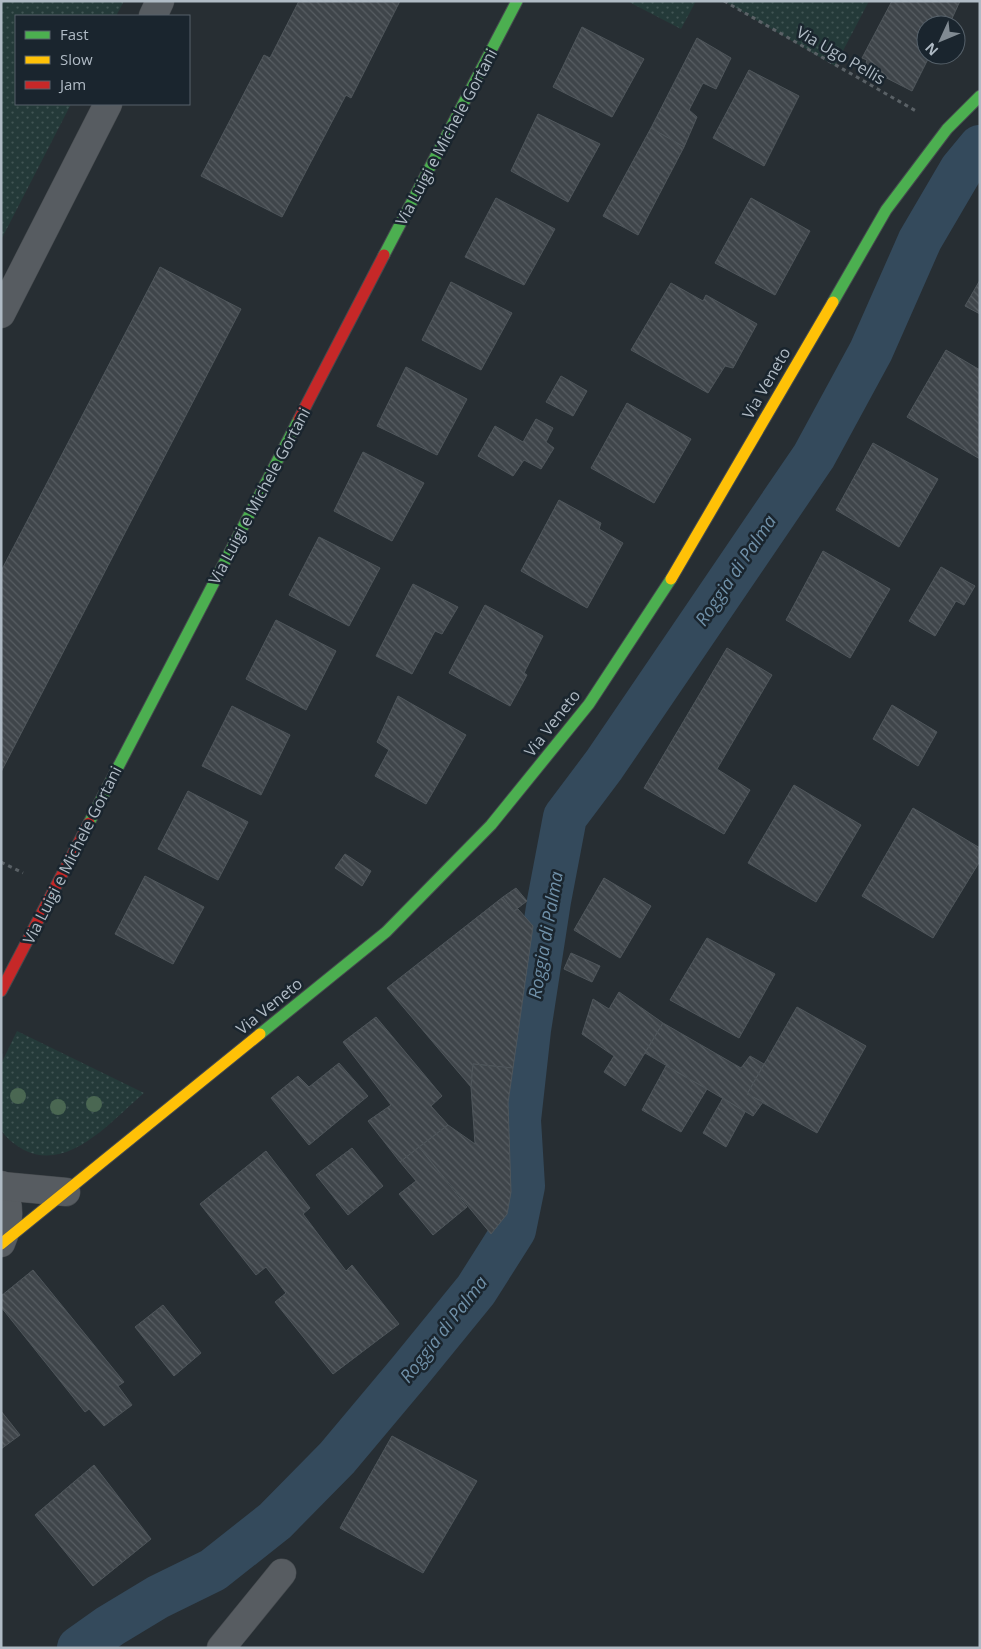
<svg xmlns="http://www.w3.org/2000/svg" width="981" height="1649" font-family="'Open Sans',sans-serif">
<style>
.grass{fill:url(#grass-dots)}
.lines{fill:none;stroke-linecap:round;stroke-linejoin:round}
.canal{stroke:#344a5c;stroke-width:44}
.building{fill:url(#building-back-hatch);stroke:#4f565b}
.street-casing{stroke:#454a4e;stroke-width:29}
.fast-casing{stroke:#454a4e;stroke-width:13}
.slow-casing{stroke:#454a4e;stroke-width:13}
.jam-casing{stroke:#454a4e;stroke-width:13}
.path{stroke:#5a6166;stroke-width:3;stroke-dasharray:4 4;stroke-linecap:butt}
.street{stroke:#575c61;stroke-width:28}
.fast{stroke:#4caf50;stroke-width:11}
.slow{stroke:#ffc107;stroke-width:11}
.jam{stroke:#c62828;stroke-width:11}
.tree{fill:#4a6752}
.labels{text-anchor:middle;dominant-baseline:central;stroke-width:5;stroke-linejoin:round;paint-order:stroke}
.street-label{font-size:16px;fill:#b0bbc5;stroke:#1a252e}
.water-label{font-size:18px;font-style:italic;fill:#7091a9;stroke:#1a252e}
</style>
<defs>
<pattern id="grass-dots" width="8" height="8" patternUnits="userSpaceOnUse" patternTransform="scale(1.25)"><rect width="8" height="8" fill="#243a39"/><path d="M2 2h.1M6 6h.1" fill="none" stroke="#415554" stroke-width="1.8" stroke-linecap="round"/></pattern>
<pattern id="building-back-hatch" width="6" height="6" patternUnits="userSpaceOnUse" patternTransform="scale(1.25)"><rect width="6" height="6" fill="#3f454a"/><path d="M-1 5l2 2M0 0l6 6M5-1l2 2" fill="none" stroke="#585e63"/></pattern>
</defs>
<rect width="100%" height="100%" fill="#272e33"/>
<g class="grass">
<path d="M1,1H124L116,16H16V104H71L1,240Z"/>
<path d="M627,1H696L681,29Z"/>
<path d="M724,1H869L835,66Z"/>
<path d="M17,1031L144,1093C113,1119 69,1173 24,1150C15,1145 7,1139 1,1130V1064Z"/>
</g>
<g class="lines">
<path class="canal" d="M79,1648L110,1626L158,1597L213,1570L275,1521L337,1458L410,1371L476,1290L514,1230L523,1186L519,1120L529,1030L549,901L565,817L604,765L814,456L871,351L920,240L961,170L980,147"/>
</g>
<g class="building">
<path d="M299,1H400L351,98L346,95L282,217L201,176L264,55L270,58Z"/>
<path d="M892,1H960L949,25L936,22L935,25H926V55H930L912,91L865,67L867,60L862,58Z"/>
<path d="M582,27L644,59L612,117L553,87Z"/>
<path d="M697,38L731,58L716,89L703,83L689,110L697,117L684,147L651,128Z"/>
<path d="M749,70L799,96L764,166L713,138Z"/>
<path d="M538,114L600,144L568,202L511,171Z"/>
<path d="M651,128L684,147L638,235L603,216Z"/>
<path d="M496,198L555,229L524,285L465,257Z"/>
<path d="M751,198L810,231L775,295L715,263Z"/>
<path d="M160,267L241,309L1,772V571Z"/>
<path d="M980,280V314L965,306Z"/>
<path d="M451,282L512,313L481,370L422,340Z"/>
<path d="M671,283L703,301L706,295L757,324L733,368L725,366L708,393L631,350Z"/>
<path d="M946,350L980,370V459L907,417Z"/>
<path d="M406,367L467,399L437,455L377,426Z"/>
<path d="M561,376L587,391L573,416L546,402Z"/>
<path d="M627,403L691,439L654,503L591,468Z"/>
<path d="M536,419L553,428L546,442L554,448L541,469L524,460L513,476L478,456L495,426L523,442Z"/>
<path d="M873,443L938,479L899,547L836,510Z"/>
<path d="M363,452L424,483L392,541L334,511Z"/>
<path d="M559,500L601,523L599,529L623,543L587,608L521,571Z"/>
<path d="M319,537L380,568L349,626L289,595Z"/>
<path d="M823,551L890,589L850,658L786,620Z"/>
<path d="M941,567L975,586L964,605L956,601L935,636L909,621Z"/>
<path d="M413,584L458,607L442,634L435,631L412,674L376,656Z"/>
<path d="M485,605L543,636L524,673L527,675L510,706L449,673Z"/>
<path d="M276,620L336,651L306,710L246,679Z"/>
<path d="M727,648L772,675L717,769L750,790L724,834L644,788Z"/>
<path d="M398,696L466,735L426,804L375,776L389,750L377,742Z"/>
<path d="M892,705L937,732L918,766L873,739Z"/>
<path d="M232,706L290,735L261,795L202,766Z"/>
<path d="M794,785L861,825L816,902L748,863Z"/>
<path d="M188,791L248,822L218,880L158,849Z"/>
<path d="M913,808L980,848V861L933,938L862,896Z"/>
<path d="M345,854L371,871L362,886L335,868Z"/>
<path d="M145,876L204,907L173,964L115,934Z"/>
<path d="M604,878L651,906L620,958L574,930Z"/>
<path d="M516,888L527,901L514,911L503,897Z"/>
<path d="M503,897L514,911L518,909L533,926L513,1068L473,1064L471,1087L387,988Z"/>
<path d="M707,938L775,974L739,1038L670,1000Z"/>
<path d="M571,953L600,966L592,982L564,969Z"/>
<path d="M619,992L663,1023L625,1086L604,1072L614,1056L582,1034L593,999L609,1009Z"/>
<path d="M797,1007L866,1046L817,1133L747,1094Z"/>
<path d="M376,1017L442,1096L431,1106L448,1125L400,1162L368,1121L391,1105L343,1042Z"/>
<path d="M663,1023L741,1068L750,1056L764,1064L747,1094L763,1102L753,1116L645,1053Z"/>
<path d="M339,1063L368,1096L309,1145L271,1098L298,1076L309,1087Z"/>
<path d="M473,1064L513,1068L508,1103L511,1192L507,1214L491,1234L419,1147L448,1125L475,1144L471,1087Z"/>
<path d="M666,1066L707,1089L681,1132L642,1110Z"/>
<path d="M723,1098L745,1112L726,1147L703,1133Z"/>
<path d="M419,1147L467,1207L433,1235L399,1194L416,1181L400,1162Z"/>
<path d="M352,1148L383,1186L348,1215L316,1175Z"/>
<path d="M266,1151L310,1208L303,1214L346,1271L352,1265L399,1324L333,1374L275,1302L286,1293L266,1267L256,1275L200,1204Z"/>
<path d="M33,1270L124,1382L118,1386L132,1405L104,1426L89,1409L85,1412L1,1307V1296Z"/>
<path d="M163,1305L201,1353L174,1376L135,1327Z"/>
<path d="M1,1411L20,1435L1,1449Z"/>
<path d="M392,1436L477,1481L423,1573L340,1528Z"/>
<path d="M94,1465L151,1539L93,1586L35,1515Z"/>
</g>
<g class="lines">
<g class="street-casing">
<g id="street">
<path d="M153,16L160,1"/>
<path d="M1,314L108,104"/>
<path d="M1,1185C11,1206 10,1222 1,1243"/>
<path d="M2,1186L66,1192"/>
<path d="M221,1648L282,1573"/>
</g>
</g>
<g class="fast-casing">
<g id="fast">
<path d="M384,255L517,1"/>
<path d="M833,302L886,210L947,129L980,96"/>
<path d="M89,823L299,419"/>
<path d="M260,1034L386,932L491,825L589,704L671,579"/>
</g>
</g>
<g class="slow-casing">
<g id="slow">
<path d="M671,579L833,302"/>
<path d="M1,1244L260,1034"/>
</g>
</g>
<g class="jam-casing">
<g id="jam">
<path d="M299,419L384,255"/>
<path d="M1,991L89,823"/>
</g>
</g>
<g class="path">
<path d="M724,1L916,111"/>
<path d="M1,862L23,873"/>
</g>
<use href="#street" class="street"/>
<use href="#fast" class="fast"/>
<use href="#slow" class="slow"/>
<use href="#jam" class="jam"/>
</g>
<g class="tree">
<circle cx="18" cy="1096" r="8"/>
<circle cx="94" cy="1104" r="8"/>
<circle cx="58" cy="1107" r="8"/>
</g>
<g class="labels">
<g class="street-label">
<text transform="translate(841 55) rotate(30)">Via Ugo Pellis</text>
<text transform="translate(446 137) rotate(-62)">Via Luigi e Michele Gortani</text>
<text transform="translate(766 383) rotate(-60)">Via Veneto</text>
<text transform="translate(259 496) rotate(-62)">Via Luigi e Michele Gortani</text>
<text transform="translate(552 723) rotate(-52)">Via Veneto</text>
<text transform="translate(72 855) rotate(-63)">Via Luigi e Michele Gortani</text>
<text transform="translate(269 1006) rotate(-39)">Via Veneto</text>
</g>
<g class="water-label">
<text transform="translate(735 570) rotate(-56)">Roggia di Palma</text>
<text transform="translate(545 935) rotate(-80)">Roggia di Palma</text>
<text transform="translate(443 1329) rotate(-52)">Roggia di Palma</text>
</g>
</g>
<rect width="981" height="1649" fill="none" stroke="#b0bbc5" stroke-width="5"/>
<rect x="15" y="15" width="175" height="90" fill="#1a252e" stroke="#56616a"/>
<rect x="25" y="31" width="25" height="8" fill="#4caf50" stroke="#56616a"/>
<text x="60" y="40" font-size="15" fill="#b0bbc5">Fast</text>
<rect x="25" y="56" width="25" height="8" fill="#ffc107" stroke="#56616a"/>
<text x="60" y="65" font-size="15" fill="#b0bbc5">Slow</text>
<rect x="25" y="81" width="25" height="8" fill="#c62828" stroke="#56616a"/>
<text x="60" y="90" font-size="15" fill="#b0bbc5">Jam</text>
<g transform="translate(941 40) rotate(226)"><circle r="24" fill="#1a252e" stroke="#56616a"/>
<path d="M0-4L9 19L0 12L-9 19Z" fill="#808a92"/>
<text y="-8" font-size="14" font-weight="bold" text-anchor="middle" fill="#b0bbc5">N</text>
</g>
</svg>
